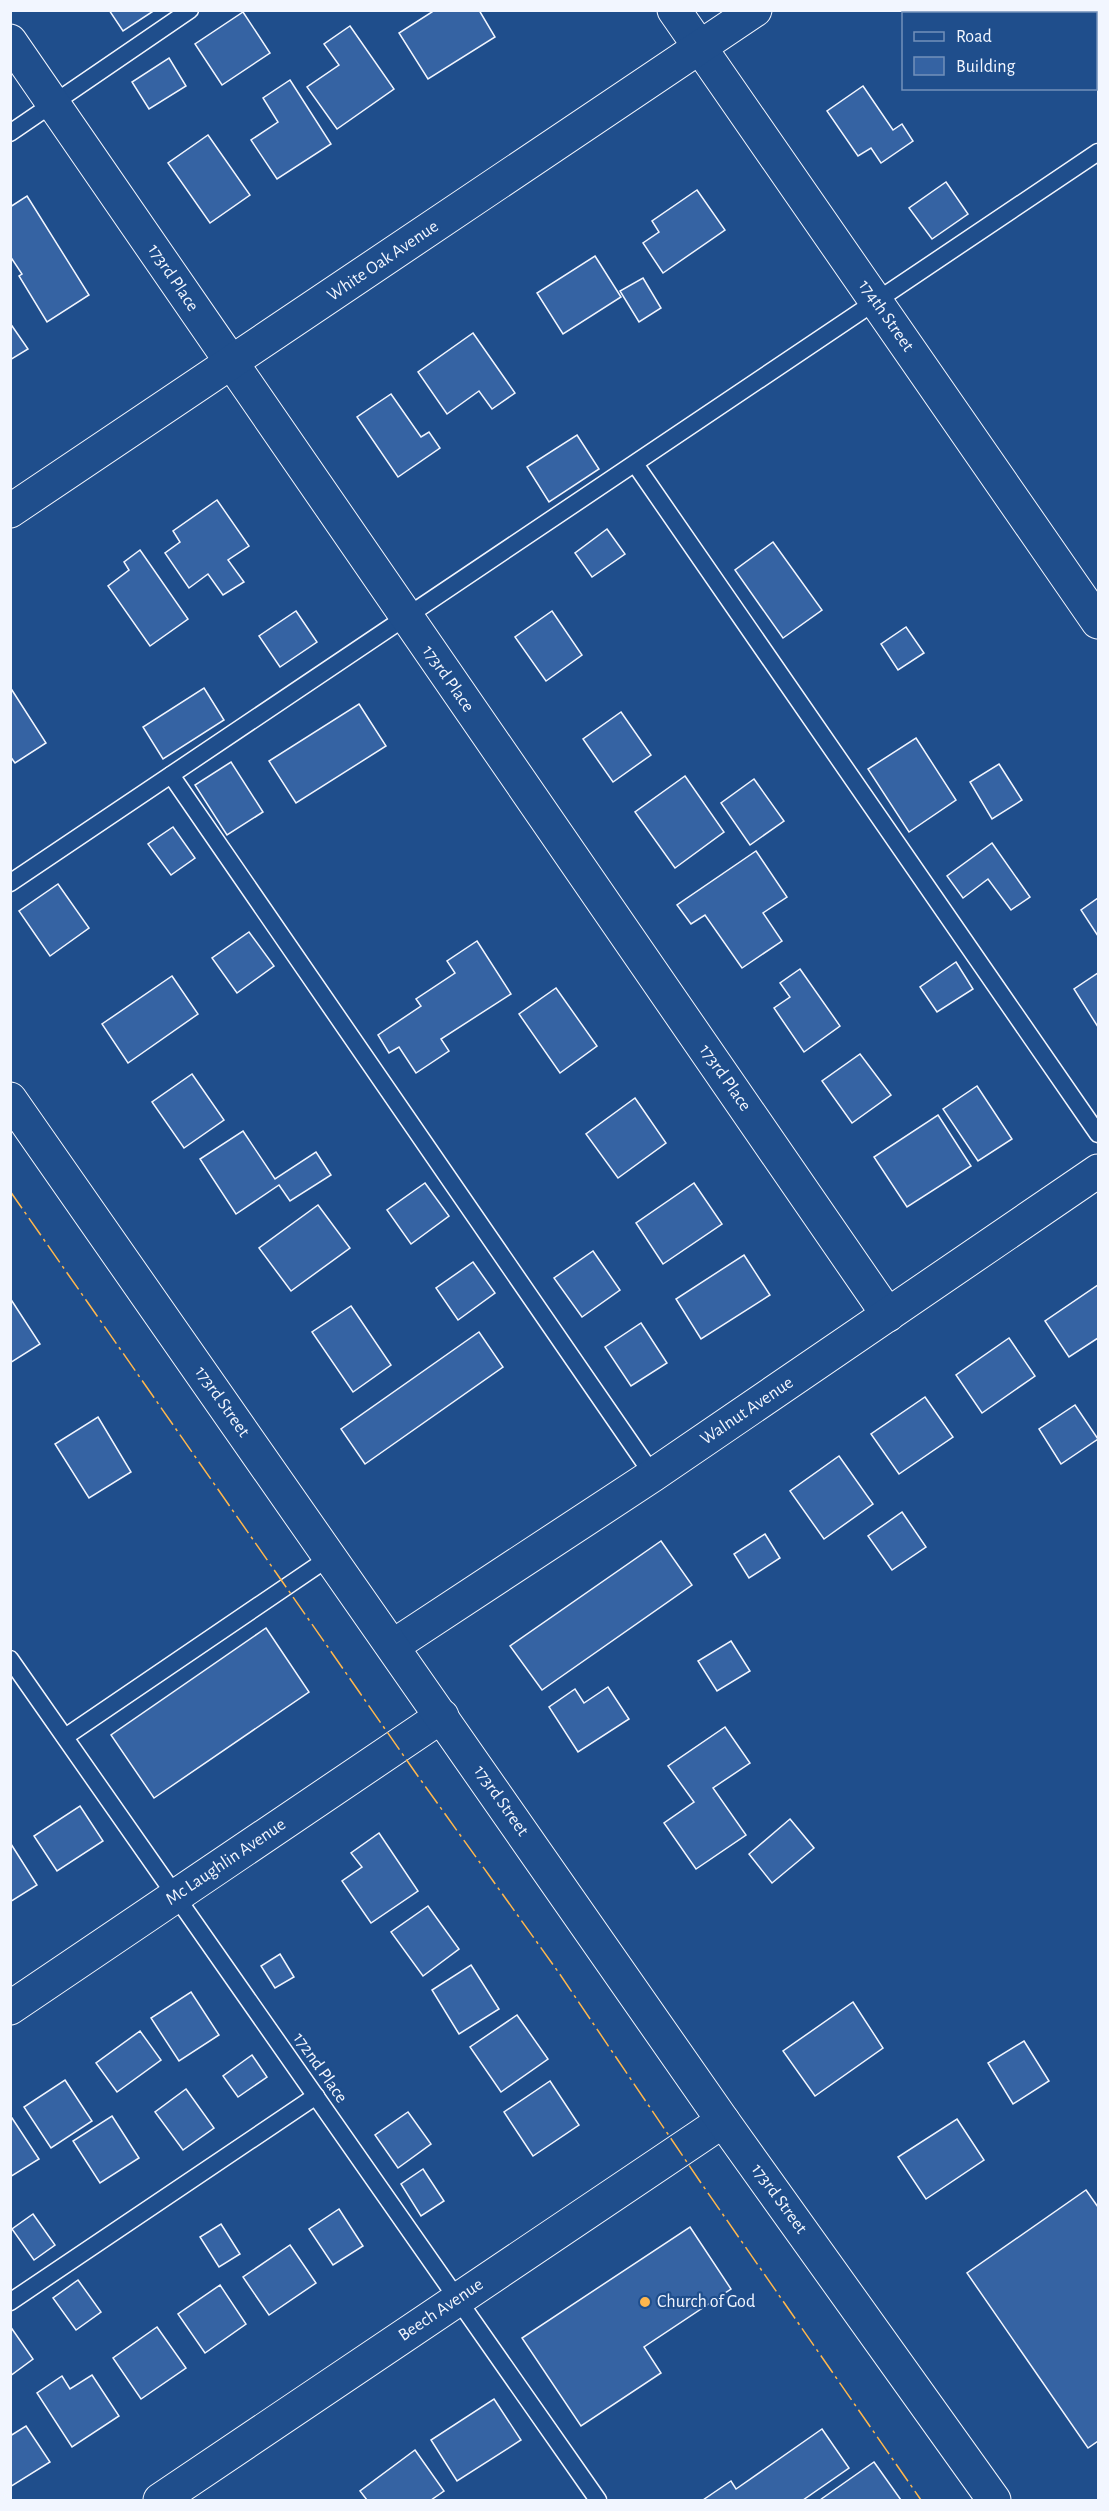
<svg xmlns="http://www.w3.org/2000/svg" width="1109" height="2511" font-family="'Alegreya Sans',sans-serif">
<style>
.building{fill:#3563a3;stroke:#f2f6ff;stroke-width:1.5}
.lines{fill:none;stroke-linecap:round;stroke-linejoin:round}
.service-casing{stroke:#f2f6ff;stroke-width:19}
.minor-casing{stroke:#f2f6ff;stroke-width:35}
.tertiary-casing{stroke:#f2f6ff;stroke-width:35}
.service{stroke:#1f4e8c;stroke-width:16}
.minor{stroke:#1f4e8c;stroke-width:33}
.tertiary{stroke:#1f4e8c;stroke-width:33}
.power{stroke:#ffb74d;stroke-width:1.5;stroke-dasharray:21 4.5 3 4.5;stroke-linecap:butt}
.poi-dot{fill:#ffb74d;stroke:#1f4e8c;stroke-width:2}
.labels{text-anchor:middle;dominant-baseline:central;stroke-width:4.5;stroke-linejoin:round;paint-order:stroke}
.street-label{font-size:18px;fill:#f2f6ff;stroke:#1f4e8c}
.poi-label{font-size:18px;fill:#f2f6ff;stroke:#1f4e8c;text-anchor:start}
</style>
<rect width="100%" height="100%" fill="#1f4e8c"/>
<g class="building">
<path d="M109,10H155L123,31Z"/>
<path d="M431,10H479L495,37L428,79L399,33L432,12Z"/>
<path d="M997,10H1044L1040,14H999Z"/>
<path d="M243,12L270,53L222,85L195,44Z"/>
<path d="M350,26L394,89L337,129L307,87L339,65L324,44Z"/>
<path d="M169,58L186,86L149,109L132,82Z"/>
<path d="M290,80L331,144L277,179L251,140L278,122L263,98Z"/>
<path d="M863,86L893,130L902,124L913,141L881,163L871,148L858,156L827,111Z"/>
<path d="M208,135L250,195L210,223L168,163Z"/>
<path d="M946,182L968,214L932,239L909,208Z"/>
<path d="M697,190L725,230L663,273L643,243L659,232L652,221Z"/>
<path d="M27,196L89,295L47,322L19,276L22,274L10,256V207Z"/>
<path d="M595,256L621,297L563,334L537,293Z"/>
<path d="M643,278L661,308L639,322L620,291Z"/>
<path d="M10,323L28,349L10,360Z"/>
<path d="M473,333L515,393L492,409L479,391L447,414L418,372Z"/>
<path d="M391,394L421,437L429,432L440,448L398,477L357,417Z"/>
<path d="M577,435L599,469L549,502L527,467Z"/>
<path d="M217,500L249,546L228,560L244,582L223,595L208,574L189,588L165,553L180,542L173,531Z"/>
<path d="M607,529L625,554L592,577L575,553Z"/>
<path d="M773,542L822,610L783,638L735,570Z"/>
<path d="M140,550L188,619L150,646L108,586L129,570L124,562Z"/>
<path d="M296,611L317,642L280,667L259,636Z"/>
<path d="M552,611L582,655L546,681L515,637Z"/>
<path d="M906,627L924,653L898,670L881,644Z"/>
<path d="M10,687L46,743L15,763L10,756Z"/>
<path d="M204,688L224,720L163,759L143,727Z"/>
<path d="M359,704L386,746L296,803L269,761Z"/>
<path d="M621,712L651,755L613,782L583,739Z"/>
<path d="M916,738L956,800L909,832L868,769Z"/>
<path d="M231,762L263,812L227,835L195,785Z"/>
<path d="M999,764L1022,800L992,819L970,782Z"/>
<path d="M685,776L724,832L675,868L635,812Z"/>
<path d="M754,779L784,821L750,845L721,803Z"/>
<path d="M173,827L195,858L171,875L148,844Z"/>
<path d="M992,843L1030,897L1011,910L988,879L963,898L947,876Z"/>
<path d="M756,851L787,897L763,913L782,941L742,968L705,915L691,924L677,905Z"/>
<path d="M58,884L89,928L50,956L19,911Z"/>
<path d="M1098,898V936L1081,910Z"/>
<path d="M249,932L274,966L237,993L212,958Z"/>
<path d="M477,941L511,994L441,1039L449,1051L416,1073L399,1047L389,1053L378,1035L421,1006L416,999L455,973L447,961Z"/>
<path d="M956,962L973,989L937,1012L920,987Z"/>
<path d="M800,969L840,1026L804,1052L774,1008L790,997L780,983Z"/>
<path d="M1098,973V1027L1074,989Z"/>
<path d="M172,976L198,1014L128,1063L102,1024Z"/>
<path d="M556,988L597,1046L560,1073L519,1014Z"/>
<path d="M860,1054L891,1095L852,1123L822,1081Z"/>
<path d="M192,1074L224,1120L184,1148L152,1102Z"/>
<path d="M977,1086L1012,1139L978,1161L943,1109Z"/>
<path d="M635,1098L666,1143L618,1178L586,1134Z"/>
<path d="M938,1115L971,1166L907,1207L874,1157Z"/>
<path d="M243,1131L275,1179L316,1152L331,1175L290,1201L279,1185L236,1214L200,1159Z"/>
<path d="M425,1183L449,1216L411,1244L387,1210Z"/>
<path d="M694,1183L722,1224L663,1264L636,1223Z"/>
<path d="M318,1205L350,1248L291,1291L259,1248Z"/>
<path d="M593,1251L620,1290L582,1317L554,1278Z"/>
<path d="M744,1255L770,1295L701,1339L676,1299Z"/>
<path d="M473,1262L495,1293L458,1320L436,1288Z"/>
<path d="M1098,1285V1338L1069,1357L1045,1321Z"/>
<path d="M10,1298L40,1344L10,1363Z"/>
<path d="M351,1306L391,1365L353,1392L312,1332Z"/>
<path d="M641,1323L667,1363L631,1386L605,1347Z"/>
<path d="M479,1332L503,1367L365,1464L341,1429Z"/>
<path d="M1009,1338L1035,1376L982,1413L956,1375Z"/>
<path d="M925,1397L953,1437L899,1474L871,1434Z"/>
<path d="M1075,1405L1098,1439L1061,1464L1039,1429Z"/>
<path d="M98,1417L131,1472L89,1498L55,1444Z"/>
<path d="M839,1456L873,1504L824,1539L790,1491Z"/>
<path d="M902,1512L926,1547L892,1570L868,1536Z"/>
<path d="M765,1534L780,1558L749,1578L734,1554Z"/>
<path d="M661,1541L692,1585L542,1690L510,1646Z"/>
<path d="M266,1628L309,1692L154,1798L111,1735Z"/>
<path d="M731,1641L750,1671L717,1691L698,1661Z"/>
<path d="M608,1687L629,1719L578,1752L549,1707L575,1689L584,1703Z"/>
<path d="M725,1727L750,1763L713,1788L746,1835L696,1869L664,1823L694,1802L668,1766Z"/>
<path d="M80,1806L103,1841L57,1871L34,1836Z"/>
<path d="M790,1819L814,1848L772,1883L749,1854Z"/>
<path d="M379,1833L418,1891L371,1923L342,1881L362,1867L351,1853Z"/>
<path d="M11,1844L37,1885L10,1902V1845Z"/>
<path d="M428,1906L459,1949L423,1976L391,1932Z"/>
<path d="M280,1954L294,1977L275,1988L261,1966Z"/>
<path d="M471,1965L499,2009L459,2034L432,1990Z"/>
<path d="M191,1992L219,2035L179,2061L151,2018Z"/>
<path d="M853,2002L883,2048L815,2096L783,2051Z"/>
<path d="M517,2015L548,2059L501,2092L470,2047Z"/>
<path d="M140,2031L161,2060L117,2092L96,2063Z"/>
<path d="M1024,2041L1049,2081L1013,2104L988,2063Z"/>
<path d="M252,2055L267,2077L238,2097L223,2076Z"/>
<path d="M65,2080L92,2121L51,2148L24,2107Z"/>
<path d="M550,2081L579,2125L533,2156L504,2112Z"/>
<path d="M186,2089L214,2128L183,2150L155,2112Z"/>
<path d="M408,2112L431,2144L398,2168L375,2135Z"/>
<path d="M112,2116L139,2158L100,2183L73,2141Z"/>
<path d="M12,2118L39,2159L10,2177V2119Z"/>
<path d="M957,2119L984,2160L926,2199L898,2157Z"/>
<path d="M423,2169L444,2201L421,2216L401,2184Z"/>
<path d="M1086,2190L1098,2207V2441L1088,2448L967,2273Z"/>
<path d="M339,2209L363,2246L333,2265L309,2229Z"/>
<path d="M33,2214L55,2245L34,2260L12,2229Z"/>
<path d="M221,2224L240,2254L219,2267L200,2237Z"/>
<path d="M690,2227L731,2289L644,2347L661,2373L581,2426L522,2338Z"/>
<path d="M290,2245L316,2283L269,2315L243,2277Z"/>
<path d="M78,2280L101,2312L76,2330L53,2298Z"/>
<path d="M220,2285L246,2324L205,2353L178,2314Z"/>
<path d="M10,2326L33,2359L10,2376Z"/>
<path d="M157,2327L186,2368L141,2399L113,2358Z"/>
<path d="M92,2375L119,2416L72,2447L37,2393L62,2376L70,2389Z"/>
<path d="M494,2399L521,2440L457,2481L431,2440Z"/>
<path d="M26,2426L50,2462L10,2487V2436Z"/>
<path d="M822,2429L849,2468L803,2500H703L731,2481L736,2489Z"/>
<path d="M415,2450L444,2491L431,2500H367L360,2491Z"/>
<path d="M874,2462L901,2500H820Z"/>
</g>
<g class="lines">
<g class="service-casing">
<g id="service">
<path d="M10,133L190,10"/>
<path d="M635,464L1098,1134"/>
<path d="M171,775L653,1475"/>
<path d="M10,883L1098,152"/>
<path d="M10,1659L598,2500"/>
<path d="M65,1737L330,1557"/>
<path d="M10,2302L316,2096"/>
</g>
</g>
<g class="minor-casing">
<g id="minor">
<path d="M674,10L1098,622"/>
<path d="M10,41L888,1315"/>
<path d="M10,511L755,10"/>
<path d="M393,1646L653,1475L1098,1171"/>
<path d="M10,2008L442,1716"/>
<path d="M160,2500L723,2121"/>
</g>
</g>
<g class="tertiary-casing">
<path id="tertiary" d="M10,1099L723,2121L994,2500"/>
</g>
<use href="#service" class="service"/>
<use href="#minor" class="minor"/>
<use href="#tertiary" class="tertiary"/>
<path class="power" d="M10,1191L415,1772L559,1973L699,2180L921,2500"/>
</g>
<circle class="poi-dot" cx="645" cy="2302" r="6"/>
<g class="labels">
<g class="street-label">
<text transform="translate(383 261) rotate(-34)">White Oak Avenue</text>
<text transform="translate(173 278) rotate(56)">173rd Place</text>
<text transform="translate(886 316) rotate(55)">174th Street</text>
<text transform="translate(448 679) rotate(55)">173rd Place</text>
<text transform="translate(725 1078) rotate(55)">173rd Place</text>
<text transform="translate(222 1402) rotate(55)">173rd Street</text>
<text transform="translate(747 1411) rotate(-34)">Walnut Avenue</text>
<text transform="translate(501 1801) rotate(55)">173rd Street</text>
<text transform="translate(226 1862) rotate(-34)">Mc Laughlin Avenue</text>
<text transform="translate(320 2068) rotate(55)">172nd Place</text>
<text transform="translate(779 2199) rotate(54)">173rd Street</text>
<text transform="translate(441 2310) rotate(-34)">Beech Avenue</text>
</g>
<g class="poi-label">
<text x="657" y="2302">Church of God</text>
</g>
</g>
<rect width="1109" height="2511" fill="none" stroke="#f2f6ff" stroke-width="24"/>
<rect x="902" y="12" width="195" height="78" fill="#1f4e8c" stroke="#7391ba" stroke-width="1.5"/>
<rect x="914" y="32" width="30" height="9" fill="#1f4e8c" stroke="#7391ba" stroke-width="1.5"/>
<text x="956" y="42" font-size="18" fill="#f2f6ff">Road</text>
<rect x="914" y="57" width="30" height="18" fill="#3563a3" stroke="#7391ba" stroke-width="1.5"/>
<text x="956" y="72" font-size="18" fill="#f2f6ff">Building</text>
</svg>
